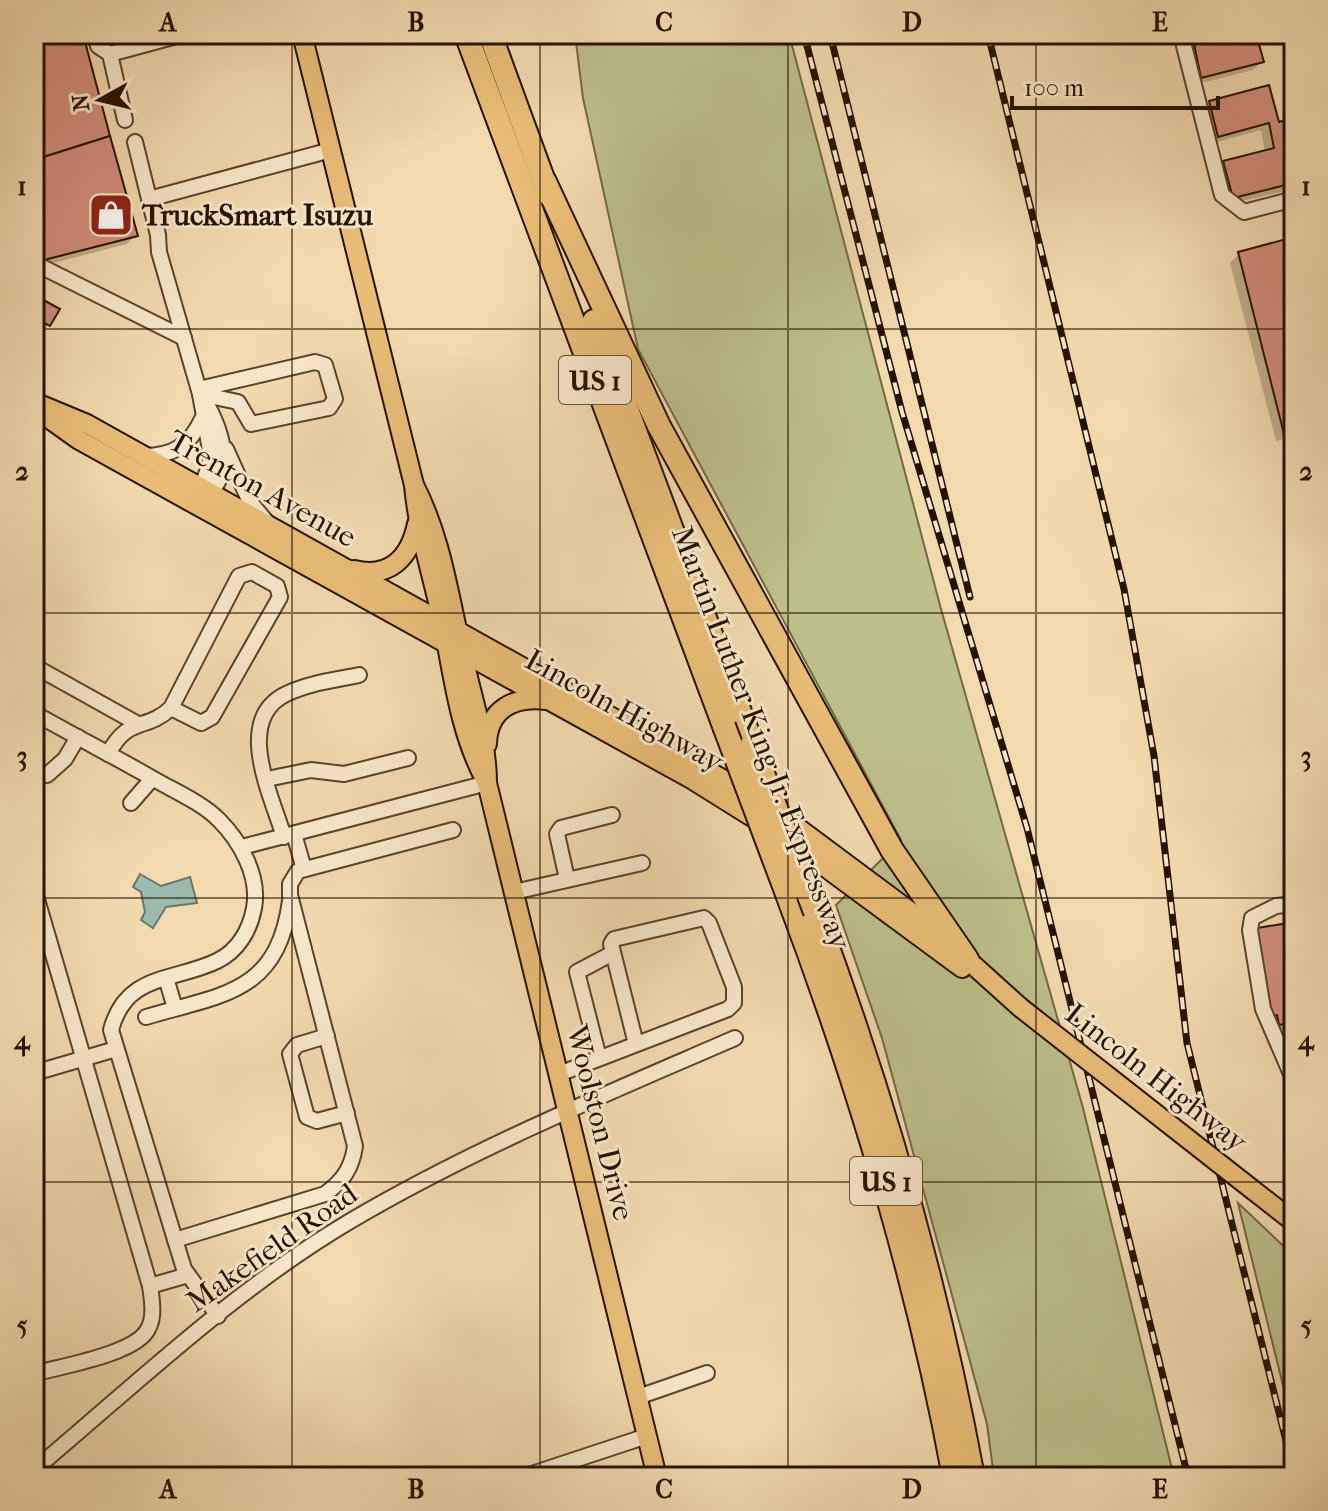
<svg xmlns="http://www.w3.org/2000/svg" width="1328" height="1511" font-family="'IM FELL French Canon',serif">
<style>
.green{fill:#bdbf89;stroke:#726844;stroke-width:2}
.water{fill:#9bbaae;stroke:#6c7668;stroke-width:2}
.shadow{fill:#0003}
.building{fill:#d38d7d;stroke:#261100;stroke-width:2}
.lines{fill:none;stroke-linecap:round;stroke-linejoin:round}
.minor-casing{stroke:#59432c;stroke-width:18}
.major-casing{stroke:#261100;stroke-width:22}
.highway-casing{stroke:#261100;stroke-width:26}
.minor{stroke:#f7e7ca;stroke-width:14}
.major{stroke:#e9bd77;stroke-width:18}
.highway{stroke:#e9bd77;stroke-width:22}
.rail-casing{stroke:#261100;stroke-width:7}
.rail{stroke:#f7e7ca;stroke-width:4;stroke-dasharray:12;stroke-linecap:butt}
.major-bridge-casing{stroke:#261100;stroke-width:22;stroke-linecap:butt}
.highway-bridge-casing{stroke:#261100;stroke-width:26;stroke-linecap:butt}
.major-bridge{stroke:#e9bd77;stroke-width:18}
.highway-bridge{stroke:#e9bd77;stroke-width:22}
.grid{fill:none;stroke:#261100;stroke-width:2;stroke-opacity:0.55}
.labels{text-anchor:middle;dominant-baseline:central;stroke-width:6;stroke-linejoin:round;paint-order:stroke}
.shield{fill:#f7e7ca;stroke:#65513d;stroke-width:2}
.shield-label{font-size:28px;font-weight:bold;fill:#261100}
.poi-label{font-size:30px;font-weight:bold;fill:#261100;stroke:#f7e7ca;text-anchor:start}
.street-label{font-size:30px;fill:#261100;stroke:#f7e7ca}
.neatline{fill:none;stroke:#261100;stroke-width:3}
.grid-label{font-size:26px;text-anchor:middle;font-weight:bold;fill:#261100}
</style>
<rect width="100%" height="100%" fill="#f2daae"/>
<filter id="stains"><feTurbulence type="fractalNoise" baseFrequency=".0025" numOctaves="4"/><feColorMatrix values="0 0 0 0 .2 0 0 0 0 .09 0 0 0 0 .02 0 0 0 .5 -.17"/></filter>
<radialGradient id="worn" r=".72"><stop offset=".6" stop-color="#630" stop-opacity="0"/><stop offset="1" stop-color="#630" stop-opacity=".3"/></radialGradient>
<g class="green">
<path d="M575,34H789L941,609L1083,1108L1174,1477H994L987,1424L882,1038L836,905L901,840L638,349L583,98Z"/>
<path d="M1238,1203L1294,1256V1430Z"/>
</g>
<path class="water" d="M140,874L161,886L190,877L197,903L166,907L153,928L141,920L145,912L141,892L133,887Z"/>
<g class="shadow">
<path d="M34,34H81L136,235L127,244L34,268Z"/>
<path d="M1187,34H1254L1261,62L1253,70L1193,85Z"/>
<path d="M1210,103L1277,124L1294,121V150L1287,153L1294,182L1285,191L1225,205L1215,172L1224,163L1265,152L1261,130L1210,144L1202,112Z"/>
<path d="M1294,239V436L1276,441L1230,263L1239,254Z"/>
<path d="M34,297L49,324L45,328L34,322Z"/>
<path d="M1294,924V1029L1271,1032L1249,939L1258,930Z"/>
</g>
<g class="building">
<path d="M34,34H83L110,136L34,160Z"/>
<path d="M1192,34H1256L1264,62L1201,78Z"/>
<path d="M1269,85L1279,122L1294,117V146L1287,148L1294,183L1233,198L1223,161L1274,148L1269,123L1218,137L1209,101Z"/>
<path d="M110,136L138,236L40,261L34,242V160Z"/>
<path d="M1294,237V431L1284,434L1238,252Z"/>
<path d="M34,295L60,309L50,326L34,317Z"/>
<path d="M1294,922V1022L1279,1025L1277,1015L1272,1017L1257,928Z"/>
</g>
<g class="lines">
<g class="minor-casing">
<g id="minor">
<path d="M95,34L98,46L110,54L125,120"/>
<path d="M1181,34L1222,195L1244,212L1294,199"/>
<path d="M1291,34L1294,47"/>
<path d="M110,54L184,34"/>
<path d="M135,142L158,235L159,252L200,394L210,450V464L199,493"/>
<path d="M149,199L331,150"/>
<path d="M34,263L184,338"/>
<path d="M199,389L315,362L325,365L335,399L329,408L251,424L238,402L200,394"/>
<path d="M201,394C220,425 238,470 205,498"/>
<path d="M226,449L250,502L266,521"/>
<path d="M144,456C173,456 190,445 202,419"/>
<path d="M34,666L138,724"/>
<path d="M34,713C73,735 113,756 152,778C174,791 201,802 219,820C241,842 260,877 254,908C250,930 238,951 217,961C173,982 126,973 111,1030L184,1269L218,1316"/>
<path d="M108,754C129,715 145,732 171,708L239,576L252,572L277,586L280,597L212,717L201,723L171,708"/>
<path d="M47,775L65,759L78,737"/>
<path d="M267,779L311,770L344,774L408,758"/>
<path d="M131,803L152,779"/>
<path d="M294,834L304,869"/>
<path d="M284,837C272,796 233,720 286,694C308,683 336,680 359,675"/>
<path d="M242,847L487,783"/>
<path d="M567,879L557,834L561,828L612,815"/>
<path d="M34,889L150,1286C152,1300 155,1317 148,1329C136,1354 61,1366 34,1374"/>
<path d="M514,892L642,863"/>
<path d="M1294,904L1276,906L1252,918L1250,930L1263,1009L1294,1081"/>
<path d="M166,978L175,1008"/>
<path d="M146,1017C223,994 277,994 290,901"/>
<path d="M327,1036L297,1045L290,1054L307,1117L317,1121L347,1113"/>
<path d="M599,1058L577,972L613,953"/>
<path d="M34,1073L116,1049"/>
<path d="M559,1074C615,1052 672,1031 728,1009L734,1003V987L709,923L704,918L614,939L611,944L636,1044"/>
<path d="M175,1240L325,1194C343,1181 352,1168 355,1146L290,895V884L298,871L453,830"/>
<path d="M150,1286L188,1275"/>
<path d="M638,1397L707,1373"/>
<path d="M34,1470C135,1385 233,1291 347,1223C470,1150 604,1095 735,1038"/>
<path d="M532,1474L647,1436"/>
</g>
</g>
<g class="major-casing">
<g id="major">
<path d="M302,34L414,485C418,531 432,574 442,619C453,673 459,732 486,781"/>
<path d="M34,402L87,424L753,796"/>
<path d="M44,415L79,440L693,780L765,825"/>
<path d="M414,485C442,539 449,598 463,656C472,699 487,739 487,783L657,1477"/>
<path d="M354,570C390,579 410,557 417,524"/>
<path d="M487,744C488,709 514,696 546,700"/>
<path d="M774,810L931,927L1021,1008"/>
<path d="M787,839L962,968"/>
<path d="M1253,1190L1294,1222"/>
</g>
</g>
<g class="highway-casing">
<g id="highway">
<path d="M466,34L724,726"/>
<path d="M490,34L549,195"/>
<path d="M545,182L659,426L892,850L967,959"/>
<path d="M594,321L752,744"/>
<path d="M787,894C859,1085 917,1276 954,1477"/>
<path d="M815,912C884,1097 937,1283 973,1477"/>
</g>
</g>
<use href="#minor" class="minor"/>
<use href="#major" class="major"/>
<use href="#highway" class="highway"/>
<g class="rail-casing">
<g id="rail">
<path d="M804,34L902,412L1027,828L1188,1477"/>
<path d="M830,34L970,597"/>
<path d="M988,34L1124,589L1154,756L1187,1043L1294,1473"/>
</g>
</g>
<use href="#rail" class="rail"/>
<g class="major-bridge-casing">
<path id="major-bridge" d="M1021,1008L1253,1190"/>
</g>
<g class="highway-bridge-casing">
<g id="highway-bridge">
<path d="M724,726L787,894"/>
<path d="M752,744L815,912"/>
</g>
</g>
<use href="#major-bridge" class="major-bridge"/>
<use href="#highway-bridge" class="highway-bridge"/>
</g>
<path class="grid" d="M292,34V1477M540,34V1477M788,34V1477M1036,34V1477M34,329H1294M34,613H1294M34,898H1294M34,1182H1294"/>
<defs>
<g id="shop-square" transform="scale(2.3)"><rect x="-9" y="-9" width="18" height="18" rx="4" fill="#8f2418" stroke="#f7e7ca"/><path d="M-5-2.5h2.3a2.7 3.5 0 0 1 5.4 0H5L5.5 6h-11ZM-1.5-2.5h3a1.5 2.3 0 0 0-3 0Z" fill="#fff"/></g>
</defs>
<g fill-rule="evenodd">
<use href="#shop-square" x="111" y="215"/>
</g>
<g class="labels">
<g class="shield">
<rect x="559" y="356" width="72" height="48" rx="6"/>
<rect x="850" y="1157" width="72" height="48" rx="6"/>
</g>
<g class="shield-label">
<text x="595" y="380">US 1</text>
<text x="886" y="1181">US 1</text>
</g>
<g class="poi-label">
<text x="142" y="215">TruckSmart Isuzu</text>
</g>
<g class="street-label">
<text transform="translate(262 489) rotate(29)">Trenton Avenue</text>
<text transform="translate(624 711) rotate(29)">Lincoln Highway</text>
<text transform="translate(761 738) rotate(69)">Martin Luther King Jr. Expressway</text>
<text transform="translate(1156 1078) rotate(38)">Lincoln Highway</text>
<text transform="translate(600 1123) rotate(76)">Woolston Drive</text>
<text transform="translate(272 1248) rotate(-35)">Makefield Road</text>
</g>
</g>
<rect width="1328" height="1511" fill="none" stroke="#f2daae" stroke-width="88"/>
<g transform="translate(100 100) rotate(262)" stroke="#f7e7ca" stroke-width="6" paint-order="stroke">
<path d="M0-6L14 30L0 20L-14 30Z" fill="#261100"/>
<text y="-12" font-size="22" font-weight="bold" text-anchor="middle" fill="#261100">N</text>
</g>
<path d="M1012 96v12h206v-12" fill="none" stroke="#261100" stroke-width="4"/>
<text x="1024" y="96" font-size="24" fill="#261100" stroke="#f7e7ca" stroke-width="6" paint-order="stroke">100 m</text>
<rect x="44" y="44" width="1240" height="1423" class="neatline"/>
<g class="grid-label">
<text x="168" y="31">A</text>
<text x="416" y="31">B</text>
<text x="664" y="31">C</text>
<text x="912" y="31">D</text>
<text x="1160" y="31">E</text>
<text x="22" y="195">1</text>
<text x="1306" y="195">1</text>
<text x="22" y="480">2</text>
<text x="1306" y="480">2</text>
<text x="22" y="765">3</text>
<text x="1306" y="765">3</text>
<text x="22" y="1049">4</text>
<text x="1306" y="1049">4</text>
<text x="22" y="1334">5</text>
<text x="1306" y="1334">5</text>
<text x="168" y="1498">A</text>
<text x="416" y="1498">B</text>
<text x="664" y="1498">C</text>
<text x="912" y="1498">D</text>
<text x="1160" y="1498">E</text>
</g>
<rect width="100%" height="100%" filter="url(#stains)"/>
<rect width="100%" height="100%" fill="url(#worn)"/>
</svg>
